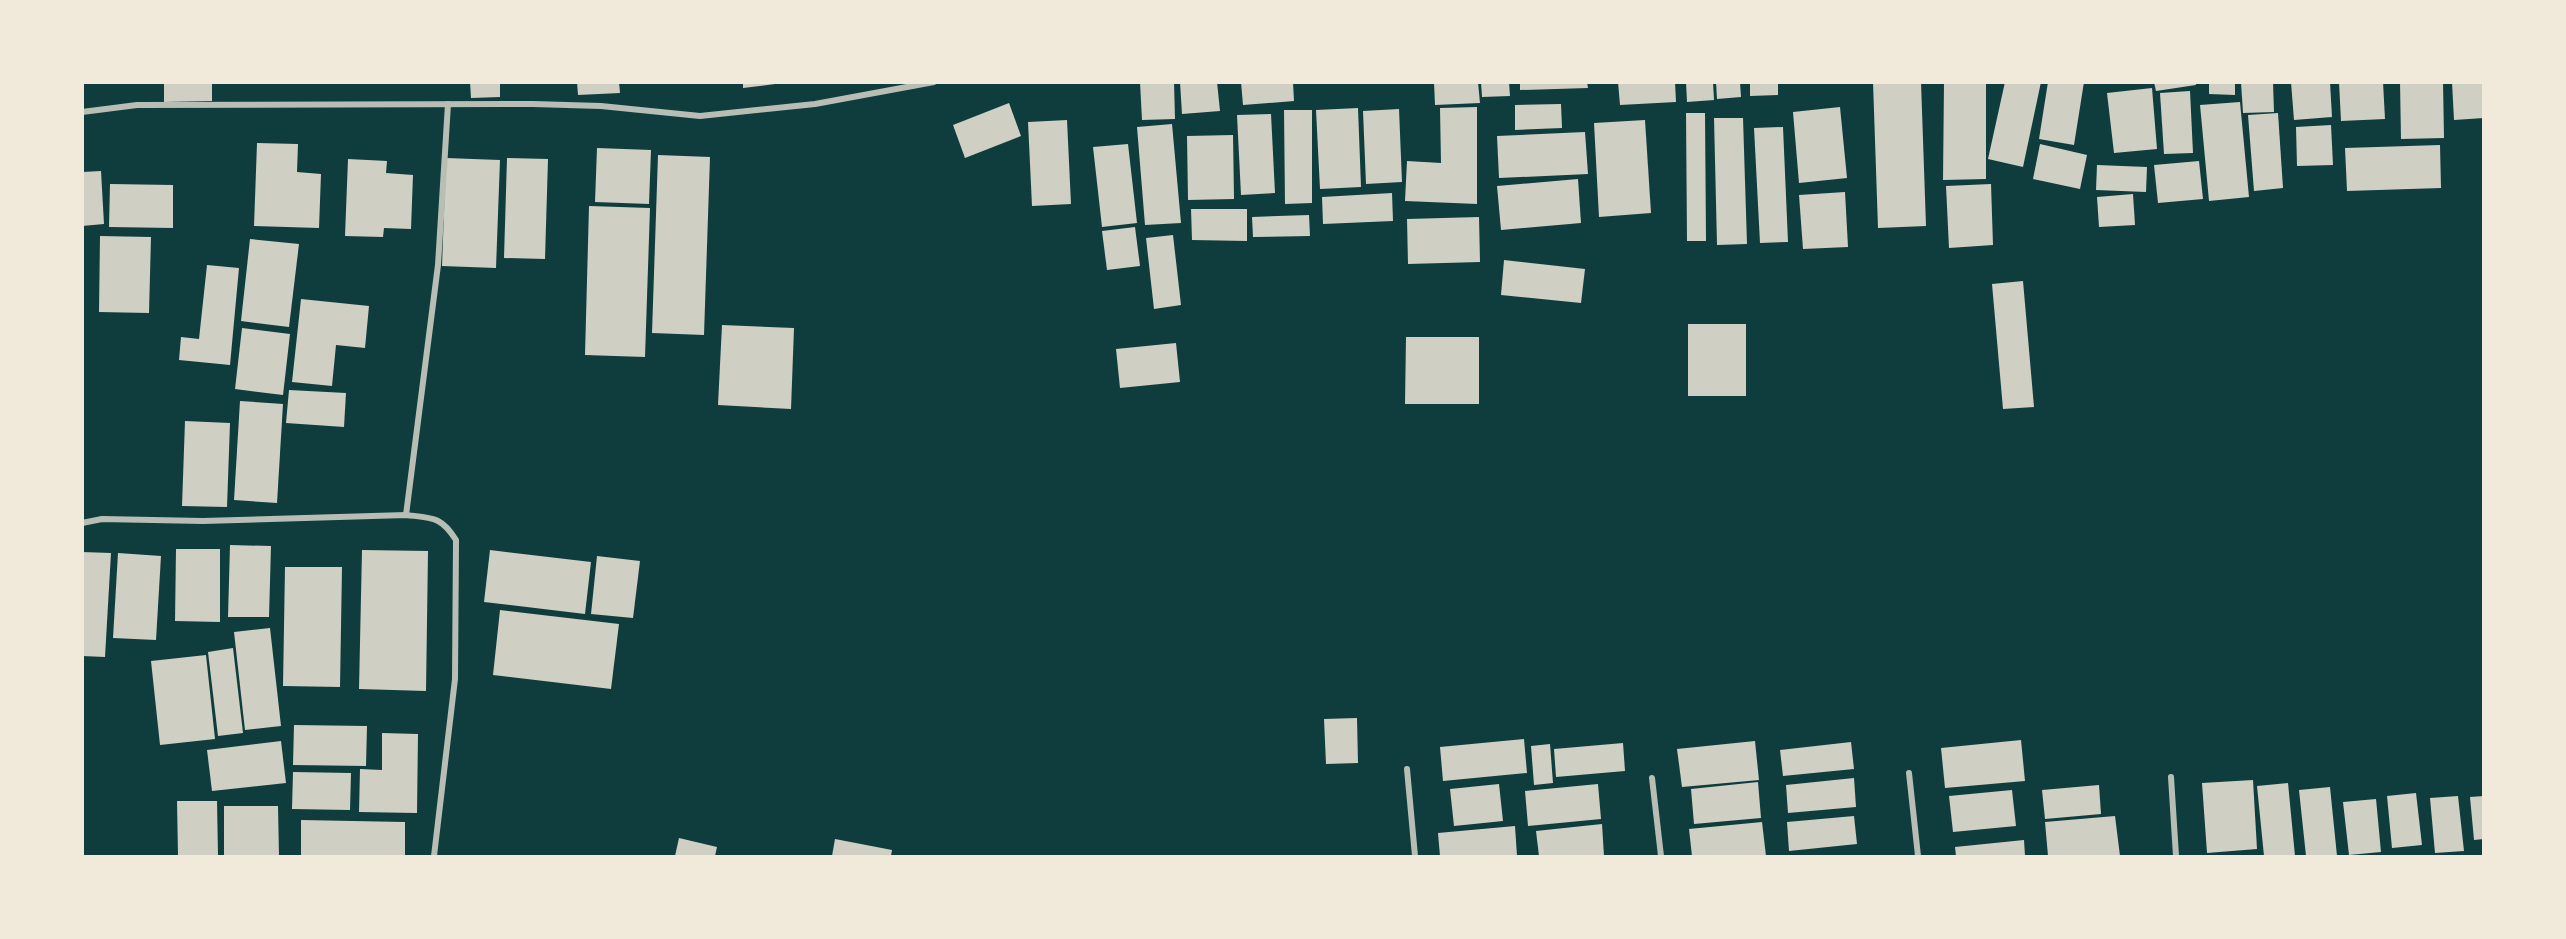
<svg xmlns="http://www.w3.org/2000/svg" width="2566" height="939" font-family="Quicksand,sans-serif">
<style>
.building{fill:#cfcfc3}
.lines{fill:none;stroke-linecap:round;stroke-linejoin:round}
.minor{stroke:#b8beb3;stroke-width:6}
</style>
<rect width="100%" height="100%" fill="#0f3d3e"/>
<g class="building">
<path d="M164,82H212V101L164,102Z"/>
<path d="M470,82H500V97L471,98Z"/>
<path d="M577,82H619L620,93L578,95Z"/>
<path d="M743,82H775V84L743,88Z"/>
<path d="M1140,82H1174L1175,119L1142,120Z"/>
<path d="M1180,82H1217L1220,111L1182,114Z"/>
<path d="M1241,82H1293L1294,101L1243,105Z"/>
<path d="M1434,82H1478L1480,103L1435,105Z"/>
<path d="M1481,82H1509L1510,96L1482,97Z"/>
<path d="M1520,82H1587L1588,88L1520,90Z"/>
<path d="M1618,82H1675L1676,102L1620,105Z"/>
<path d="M1686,82H1713L1714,100L1687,102Z"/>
<path d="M1716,82H1740L1741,97L1717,99Z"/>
<path d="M1750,82H1778V95L1750,96Z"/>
<path d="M1873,82H1921L1926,226L1878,228Z"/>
<path d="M1944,82H1986V179L1943,180Z"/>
<path d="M2005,82H2041L2023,167L1988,159Z"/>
<path d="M2048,82H2084L2074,145L2039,139Z"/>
<path d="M2154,82H2195L2196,85L2156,91Z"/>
<path d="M2209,82H2235V95L2209,94Z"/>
<path d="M2241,82H2273L2274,112L2243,113Z"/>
<path d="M2291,82H2330L2332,117L2294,120Z"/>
<path d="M2339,82H2383L2385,119L2341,121Z"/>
<path d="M2400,82H2443L2444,138L2401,139Z"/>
<path d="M2452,82H2484V118L2454,120Z"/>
<path d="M2152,88L2157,149L2114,153L2107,93Z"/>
<path d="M2190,91L2193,153L2164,154L2160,93Z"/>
<path d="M2240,102L2249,197L2209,201L2200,105Z"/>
<path d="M1009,103L1021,136L965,158L953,125Z"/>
<path d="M1561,104L1562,128L1515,130V105Z"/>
<path d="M1477,107V204L1405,201L1407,161L1441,163L1440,108Z"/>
<path d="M1840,107L1847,178L1799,183L1793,112Z"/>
<path d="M1358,108L1361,187L1320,189L1316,110Z"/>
<path d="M1399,109L1402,182L1366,184L1363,111Z"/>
<path d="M1284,110H1312V203L1285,204Z"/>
<path d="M1686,113H1705L1706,241H1687Z"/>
<path d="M2278,113L2283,188L2254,191L2248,115Z"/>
<path d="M1271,114L1275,193L1241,195L1237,115Z"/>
<path d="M1714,118H1743L1747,244L1717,245Z"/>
<path d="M1067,120L1071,204L1032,206L1028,122Z"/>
<path d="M1645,120L1651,213L1599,217L1594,123Z"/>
<path d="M1172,124L1181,223L1145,225L1137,127Z"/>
<path d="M2331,125L2333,165L2297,166L2296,127Z"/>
<path d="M1783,127L1788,242L1760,243L1754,128Z"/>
<path d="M1585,132L1588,174L1499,178L1497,136Z"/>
<path d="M1233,135L1234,199L1188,200L1187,136Z"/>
<path d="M257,143L298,144L297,172L321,174L319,228L254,226Z"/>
<path d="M1128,144L1137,223L1102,227L1093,147Z"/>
<path d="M2040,144L2087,155L2080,189L2033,179Z"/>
<path d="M2440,145L2441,188L2347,191L2345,148Z"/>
<path d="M597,148L651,150L649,204L595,202Z"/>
<path d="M658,155L710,157L704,335L652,333Z"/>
<path d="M446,158L500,160L496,268L442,266Z"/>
<path d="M507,158L548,159L545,259L504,258Z"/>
<path d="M348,159L387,161L386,173L413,175L411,229L384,228L383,237L345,236Z"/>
<path d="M2199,161L2203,199L2158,203L2154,165Z"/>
<path d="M2097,165L2147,167L2146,192L2096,190Z"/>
<path d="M101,171L104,224L82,226V172Z"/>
<path d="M1578,179L1581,223L1501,230L1497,186Z"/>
<path d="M110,184L173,185V228L109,227Z"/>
<path d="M1991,184L1993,245L1949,248L1946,186Z"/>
<path d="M1845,192L1848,247L1803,249L1799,195Z"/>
<path d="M1392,193L1393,221L1323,224L1322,197Z"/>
<path d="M2133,194L2135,225L2099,227L2097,197Z"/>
<path d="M589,206L650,208L645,357L585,355Z"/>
<path d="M1191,209H1247V241L1192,240Z"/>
<path d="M1309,215L1310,236L1253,237L1252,217Z"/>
<path d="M1479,217L1480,262L1408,264L1407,219Z"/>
<path d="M1135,227L1140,266L1107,270L1102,231Z"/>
<path d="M1173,235L1181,305L1154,309L1146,238Z"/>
<path d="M100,236L151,237L149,313L99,312Z"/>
<path d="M250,239L299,244L289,327L241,321Z"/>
<path d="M1504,260L1585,269L1581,303L1501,295Z"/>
<path d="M207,265L239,268L230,365L179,360L181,337L199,339Z"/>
<path d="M2023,281L2034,407L2003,409L1992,284Z"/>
<path d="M301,299L369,306L365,348L336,345L332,386L292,382Z"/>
<rect x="1688" y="324" width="58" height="72"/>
<path d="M722,325L794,328L791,409L718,405Z"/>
<path d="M242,328L290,334L283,395L235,389Z"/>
<path d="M1406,337H1479V404H1405Z"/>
<path d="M1176,343L1180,382L1120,388L1116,349Z"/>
<path d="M289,390L346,393L344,427L286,423Z"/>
<path d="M240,401L283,404L277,503L234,500Z"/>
<path d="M185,421L230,423L227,507L182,506Z"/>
<path d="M230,545L271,546L269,617H228Z"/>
<path d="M176,549H220V622L175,621Z"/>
<path d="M362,550L428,551L426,691L359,689Z"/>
<path d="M490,550L591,562L585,614L484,602Z"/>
<path d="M82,552L111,553L105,657L82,656Z"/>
<path d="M118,553L161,556L156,640L113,638Z"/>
<path d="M597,556L640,561L633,618L591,614Z"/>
<path d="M285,567H342L340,687L283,686Z"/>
<path d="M500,610L619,624L611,689L493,675Z"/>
<path d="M270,628L281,726L245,730L234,632Z"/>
<path d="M233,648L243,733L218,736L208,652Z"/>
<path d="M206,655L215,739L160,745L151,661Z"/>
<path d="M1357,718L1358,763L1326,764L1324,719Z"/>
<path d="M294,725L367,726L366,766L293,765Z"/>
<path d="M382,733L418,734L417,813L359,812L360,769L382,770Z"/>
<path d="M1524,739L1527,773L1443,781L1440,747Z"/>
<path d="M2021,740L2025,781L1945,788L1941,748Z"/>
<path d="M281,741L286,783L212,791L207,750Z"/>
<path d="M1755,741L1759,780L1682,787L1677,749Z"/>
<path d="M1851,742L1854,769L1783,776L1780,750Z"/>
<path d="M1623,743L1625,771L1556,777L1554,749Z"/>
<path d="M1550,744L1553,783L1534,785L1531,746Z"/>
<path d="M293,772L351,773L350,810L292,809Z"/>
<path d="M1854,778L1856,807L1788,813L1786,785Z"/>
<path d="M2253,780L2257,849L2207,853L2202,783Z"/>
<path d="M1758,782L1761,818L1694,824L1691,789Z"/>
<path d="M2288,783L2295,856H2264L2257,786Z"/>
<path d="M1499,784L1503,821L1454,826L1450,789Z"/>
<path d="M1598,784L1601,819L1528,826L1525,791Z"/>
<path d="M2099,785L2101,814L2045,819L2042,790Z"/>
<path d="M2330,787L2337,856H2306L2299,790Z"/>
<path d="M2012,790L2016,826L1953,832L1949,796Z"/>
<path d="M2416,793L2422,845L2392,848L2387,796Z"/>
<path d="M2458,796L2464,851L2435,853L2430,798Z"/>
<path d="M2484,796V839L2474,840L2470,797Z"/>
<path d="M2376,799L2381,852L2349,855L2343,802Z"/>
<path d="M177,801H217L218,856H178Z"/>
<path d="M224,806H278L279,856H224Z"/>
<path d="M1854,816L1857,844L1789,851L1787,822Z"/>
<path d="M2115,816L2120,856H2048L2045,822Z"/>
<path d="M301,820L405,822V856H301Z"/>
<path d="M1762,822L1766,856H1692L1689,829Z"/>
<path d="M1602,824L1604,856H1539L1536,831Z"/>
<path d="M1515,826L1517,856H1440L1438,833Z"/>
<path d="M679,838L717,847L715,856H675Z"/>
<path d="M835,839L892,850L891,856H832Z"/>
<path d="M2024,840L2025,856H1956L1955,847Z"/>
</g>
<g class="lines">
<g class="minor">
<path d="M82,112L137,105L533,104L601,106L700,116L815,104L934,82"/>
<path d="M406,515L438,265L448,104"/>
<path d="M82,523L102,519L203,521L406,515C432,518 441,516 456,540L455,679L434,856"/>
<path d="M1407,769L1415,856"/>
<path d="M1909,773L1918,856"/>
<path d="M2171,777L2176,856"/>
<path d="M1652,778L1661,856"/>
</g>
</g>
<rect width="2566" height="939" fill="none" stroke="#f1e9da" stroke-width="168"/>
</svg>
